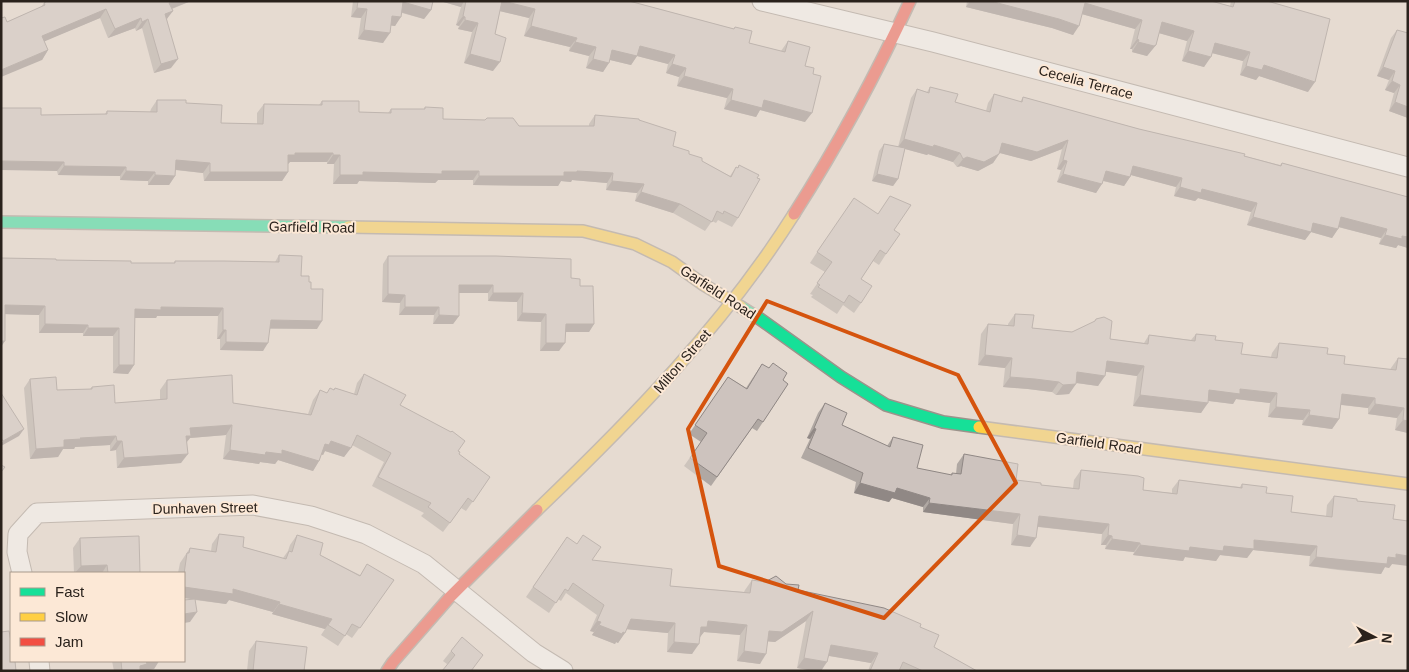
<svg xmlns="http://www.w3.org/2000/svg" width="1409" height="672" font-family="Arial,sans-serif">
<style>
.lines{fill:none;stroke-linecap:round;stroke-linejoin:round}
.street-casing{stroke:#9b938b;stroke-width:21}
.fast-casing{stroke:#9b938b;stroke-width:14}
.slow-casing{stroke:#9b938b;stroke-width:14}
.jam-casing{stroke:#9b938b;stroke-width:14}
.street{stroke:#fbfaf8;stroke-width:19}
.fast{stroke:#16e098;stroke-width:11}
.slow{stroke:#ffcf43;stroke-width:11}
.jam{stroke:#f24e42;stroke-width:11}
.wall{fill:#b0a8a3}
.shaded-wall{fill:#908885}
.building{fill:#cdc3be;stroke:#908885}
.marked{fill:none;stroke:#d5540e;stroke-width:4;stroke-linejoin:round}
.labels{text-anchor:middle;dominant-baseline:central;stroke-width:4;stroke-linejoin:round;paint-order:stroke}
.street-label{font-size:14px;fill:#2a221c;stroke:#fce8d6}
</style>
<rect width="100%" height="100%" fill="#e6dbd1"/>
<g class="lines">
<g class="street-casing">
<g id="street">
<path d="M762,1L933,42L1408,167"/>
<path d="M22,573L17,552L18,534L37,513L253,505L311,516L366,534L424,564L534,653L563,671"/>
<path d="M39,661L40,671"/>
</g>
</g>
<g class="fast-casing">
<g id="fast">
<path d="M1,222L348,227"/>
<path d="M741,307L760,319L841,377L886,405L943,422L979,427"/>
</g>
</g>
<g class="slow-casing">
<g id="slow">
<path d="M348,227L583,231L635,244L672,262L704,285L741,307"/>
<path d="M979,427L1408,484"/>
<path d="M537,510C632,419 724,325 794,214"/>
</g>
</g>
<g class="jam-casing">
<g id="jam">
<path d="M794,214C838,145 876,75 910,1"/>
<path d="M387,671L393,662L449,598L537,510"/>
</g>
</g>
<use href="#street" class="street"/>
<use href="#fast" class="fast"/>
<use href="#slow" class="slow"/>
<use href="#jam" class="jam"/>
</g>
<g class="wall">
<path d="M47,1H191L172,9L167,19L171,68L154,73L142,28L136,31L135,28L108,38L100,18L44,41L48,50L42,60L7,22L41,7L44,3Z"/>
<path d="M353,1H433L431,10L424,19L402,13L395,26L391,25L383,43L358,39L361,18L351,17Z"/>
<path d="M440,1H629L734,29L735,27L749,43L781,51L788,41L805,66L813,74L805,122L760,110L756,117L724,109L727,98L677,86L679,77L666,73L668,64L637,56L631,65L610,60L603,72L586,68L589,56L569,51L570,47L524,36L529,18L500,11L495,34L493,71L464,63L472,32L458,29L459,26L456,25L461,7Z"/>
<path d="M967,1H1211L1230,6L1231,1H1267L1308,92L1259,76L1256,80L1240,75L1243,61L1212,53L1204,67L1182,61L1187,41L1159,33L1156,45L1147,56L1132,52V49H1130L1135,29L1082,14L1073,35L1052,28L966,7Z"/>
<path d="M1397,30L1408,118L1389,111L1394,93L1385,90L1389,80L1377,76L1391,38Z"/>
<path d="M930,87L955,102L986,111L988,103L994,94L1020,102L1023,97L1139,129L1280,165L1282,163L1408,197V248L1398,245L1396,248L1379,244L1381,238L1338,227V229L1332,238L1311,232L1305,240L1247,225L1251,212L1198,198L1195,201L1174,196L1176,187L1131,175L1130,177L1124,186L1103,181L1096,193L1057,182L1061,170L1057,169L1062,149L1031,161L1000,153L993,163L978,171L961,166L957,167L953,162L928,154L927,155L905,149L898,179L893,186L872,181L879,151L884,144L898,147L911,98L917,89L927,92Z"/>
<path d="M157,100L186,103L221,123L257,124V113L264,104L319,105L322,101L359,112L388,113L391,109H424L425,107L443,119L519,126H589V124L595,115L639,120L673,146L730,176L736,167L738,168L739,165L738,218L732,227L718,220L716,223L712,221L705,231L673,213L635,201L637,193L606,190L607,183L572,180L571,182L561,181L558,186L473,185V180H438L435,183L359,181L357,184H333L334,164H327V162H290L288,164V172L282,181H204L203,173L175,170V176L169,185H148V181L120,180V176L58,175L57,171L41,115L105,114L107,111L150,112L151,109Z"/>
<path d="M894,230L886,254L879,265L873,261L861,279V303L854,313L843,305L837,314L811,297L813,295L810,294L825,272L810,263L825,240Z"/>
<path d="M279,255L309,282L311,289L317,329H270L263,351L220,350V339H217L218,316H157L156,318H135L134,365L128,374L113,373V336H83V333H39V315L5,314L1,258L131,263H174L175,261L275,262Z"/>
<path d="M388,256L571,278L580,286L594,324L589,332H565L559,351H540L541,322L517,321V302L488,301V293H459V316L453,324H433L434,315H399L400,303L382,302L383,264Z"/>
<path d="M1015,314L1032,328L1072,332L1094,322L1096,319L1110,339L1144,343L1149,335L1191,340L1196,334L1215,340L1241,354L1271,357L1272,353L1279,343L1327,354L1344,364L1390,370L1391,368L1398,358L1408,359V433L1395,430L1397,418L1368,414V408L1341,405L1339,419L1332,429L1302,425L1303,420L1268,417L1270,403L1236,399L1233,404L1208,401L1201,413L1133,406L1137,376L1106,371L1098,386L1076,383L1069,394L1056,395L1052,392L1028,389L1003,387L1005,368L978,365L981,334L988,324L1008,326V324Z"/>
<path d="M762,364L788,384L757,431L752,428L711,486L684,466L701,442L689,434L728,377L746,388Z"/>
<path d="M364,374L400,405L458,451L459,454L490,477L466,511L461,508L443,532L421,516L424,513L372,486L384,462L352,445L344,457L325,451L323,455L321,454L319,461L313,471L278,460L275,464L260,462L259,464L223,459L226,435L190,438L187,442L181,463L117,468L116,450L110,451V445L75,447L74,449H63L58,457L30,459L24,388L30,379L57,390L90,389L92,387L115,403L160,400V390L167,380L233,403L308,414L313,400L320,390L327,393L334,389L335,388L354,394L357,383Z"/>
<path d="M825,403L842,425L887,446L893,437L917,468L951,475L952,473L956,474L957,464L964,454L1016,480L1041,485L1073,488L1074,480L1081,470L1143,490L1172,493V489L1179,480L1240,487L1242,484L1266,493L1291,512L1326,516L1327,505L1334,496L1357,501L1393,519L1392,564L1389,568L1385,567L1381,574L1338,570L1309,566L1310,556L1253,550L1247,558L1220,555L1216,561L1185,557L1183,561L1133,555L1134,552L1105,549L1106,545H1101L1102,534L1038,527L1030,547L1011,545L1013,524L923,512V507L892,498L889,502L854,493L856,482L801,458L810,439L807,438L818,413Z"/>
<path d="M219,534L243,547L283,558L288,551L290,545L297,535L320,555L360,575L394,580L352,638L346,634L338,646L321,635L325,629L272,614L273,612L229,600L226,604L195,600L190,622L194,599L184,598V573H178L180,563L190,548L211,551L212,544Z"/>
<path d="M567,537L592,560L670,586L744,592L745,590L752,580L786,584L798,590L920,627L934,647L977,671H868L871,663L829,656L821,671H814L797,668L806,621L775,642L768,641L760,664L737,661L740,635L704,632L700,637L692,654L667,652L668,633L627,629L618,643L616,642L615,644L592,635L594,632L590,631L597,615L566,593L561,601L558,599L549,613L526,597Z"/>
<path d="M80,538L140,573H74L73,548Z"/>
<path d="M256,641L304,671H247L249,651Z"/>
<path d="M451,651L483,655L447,664L443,661Z"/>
<path d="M112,661H159L154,669L142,671H114Z"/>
</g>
<g class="shaded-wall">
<path d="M174,1H191L163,12L169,3Z"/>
<path d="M440,1H464L461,7Z"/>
<path d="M501,1H503L535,9L529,18L495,10Z"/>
<path d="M970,1H990L1059,19L1079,26L1073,35L1052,28L966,7Z"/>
<path d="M403,2L431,10L424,19L397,11Z"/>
<path d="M1085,3L1142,20L1135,29L1078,13Z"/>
<path d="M357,8L367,9L361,18L351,17Z"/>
<path d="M106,9L100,18L36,45L42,36Z"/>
<path d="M173,11L166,20L165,14Z"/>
<path d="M392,16L401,17L395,26L386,25Z"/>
<path d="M463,16L465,17L459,26L456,25Z"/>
<path d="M141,18L135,28L108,38L115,29Z"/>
<path d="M148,19L142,28L136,31L142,22Z"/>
<path d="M465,20L478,23L472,32L458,29Z"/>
<path d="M1162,22L1194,31L1187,41L1155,32Z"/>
<path d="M531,26L577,38L570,47L524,36Z"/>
<path d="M364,30L390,33L383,43L358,39Z"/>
<path d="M1137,39L1139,40L1132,49H1130Z"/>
<path d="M575,42L596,47L589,56L569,51Z"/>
<path d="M1138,42L1156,45L1147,56L1132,52Z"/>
<path d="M1215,43L1250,52L1243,61L1208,52Z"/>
<path d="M640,46L675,55L668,64L637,56L631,65L606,59L612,50Z"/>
<path d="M48,50L42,60L1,77V70Z"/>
<path d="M1188,51L1211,57L1204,67L1182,61Z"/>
<path d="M470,54L500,62L493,71L464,63Z"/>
<path d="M178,59L171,68L154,73L161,64Z"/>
<path d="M593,59L609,63L603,72L586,68Z"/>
<path d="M672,64L686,68L679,77L666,73Z"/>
<path d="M1264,65L1315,82L1308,92L1259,76L1256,80L1240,75L1246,66Z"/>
<path d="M1383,67L1395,71L1389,80L1377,76Z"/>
<path d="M684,76L733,89L727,98L677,86Z"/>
<path d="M1392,81L1400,85L1394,93L1385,90Z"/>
<path d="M731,100H764L812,113L805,122L760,110L756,117L724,109Z"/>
<path d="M1395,102L1408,107V118L1389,111Z"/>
<path d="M904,139L934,145L960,153L953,162L928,154L927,155L898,147Z"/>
<path d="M1068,140L1062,149L1031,161L996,152L1002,143Z"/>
<path d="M295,153H333L327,162H290L288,164V155Z"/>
<path d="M999,154L993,163L978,171L961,166L957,167L963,159L967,157Z"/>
<path d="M333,155H340L334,164H327Z"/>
<path d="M176,160L210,163L203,173L169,169Z"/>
<path d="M1063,160L1067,161L1061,170L1057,169Z"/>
<path d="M1,161L64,162L57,171L1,170Z"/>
<path d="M64,166L126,167L120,176L58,175Z"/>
<path d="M1133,166L1182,178L1176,187L1127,174Z"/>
<path d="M126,171L155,172L148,181L120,180Z"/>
<path d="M442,171H479L473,180H438L435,183L359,181L357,184H333L340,175L363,172Z"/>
<path d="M577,171L613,173L607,183L572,180L571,182L561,181L558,186L473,185L479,176Z"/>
<path d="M1106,171L1130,177L1124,186L1100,180Z"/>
<path d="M210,172H288L282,181H204Z"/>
<path d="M877,174L898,179L893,186L872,181Z"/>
<path d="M1063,174L1102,184L1096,193L1057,182Z"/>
<path d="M155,175L175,176L169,185H148Z"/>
<path d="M612,181L644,184L637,193L606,190Z"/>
<path d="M1180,187L1202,189L1257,203L1251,212L1198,198L1195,201L1174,196Z"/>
<path d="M641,192L680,204L673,213L635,201Z"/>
<path d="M1253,217L1313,223L1338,229L1332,238L1311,232L1305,240L1247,225Z"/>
<path d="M1341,217L1387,229L1381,238L1335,226Z"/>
<path d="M1385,235L1402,236L1408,237V248L1398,245L1396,248L1379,244Z"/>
<path d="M459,285H493L488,293H454Z"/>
<path d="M493,293H523L517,302L488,301Z"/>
<path d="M388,294L405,295L400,303L382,302Z"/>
<path d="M5,305L45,306L39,315L1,314Z"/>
<path d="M161,307L223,308L218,316H157L156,318H130L135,309Z"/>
<path d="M405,307H439L434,315H399Z"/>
<path d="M522,313L546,314L541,322L517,321Z"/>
<path d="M439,315L459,316L453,324H433Z"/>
<path d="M271,320L322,321L317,329L265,328Z"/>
<path d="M45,324L88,325L83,333H39Z"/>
<path d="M566,324H594L589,332H560Z"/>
<path d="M88,328H119L113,336H83Z"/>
<path d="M223,330H226L220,339H217Z"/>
<path d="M1,341H5L1,347Z"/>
<path d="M226,342L268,343L263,351L220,350Z"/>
<path d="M546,343H565L559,351H540Z"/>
<path d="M985,355L1012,358L1005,368L978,365Z"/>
<path d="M1107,361L1144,366L1137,376L1100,371Z"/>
<path d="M119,365H134L128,374L113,373Z"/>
<path d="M1077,372L1105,376L1098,386L1070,382Z"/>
<path d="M1010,377L1035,379L1059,382L1052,392L1028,389L1003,387Z"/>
<path d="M1076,384L1069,394L1056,395L1063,385Z"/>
<path d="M1240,389L1277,393L1270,403L1236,399L1233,404L1202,400L1209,390Z"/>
<path d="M1342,394L1375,398L1368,408L1335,404Z"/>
<path d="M1140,395L1208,403L1201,413L1133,406Z"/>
<path d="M1375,404L1404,408L1397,418L1368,414Z"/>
<path d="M1276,407L1310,410L1303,420L1268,417Z"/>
<path d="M1309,415L1339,419L1332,429L1302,425Z"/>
<path d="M1403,420L1408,421V433L1395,430Z"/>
<path d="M232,425L226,435L190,438L184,445H180L190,428Z"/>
<path d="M814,428L816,429L810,439L807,438Z"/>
<path d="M24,429L19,436L1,446V444L3,441Z"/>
<path d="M116,436L110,445L75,447L74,449H63L58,457L30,459L36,449L64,440L80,438Z"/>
<path d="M117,441H122L116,450L110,451Z"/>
<path d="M331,441L351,448L344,457L325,451L323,455L318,453L325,444Z"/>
<path d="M230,450L266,452L282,450L319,461L313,471L278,460L275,464L260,462L259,464L223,459Z"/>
<path d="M188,454L181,463L117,468L124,458Z"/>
<path d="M860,483L897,488L930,498L923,507L892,498L889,502L854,493Z"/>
<path d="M929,503L1020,514L1013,524L923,512Z"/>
<path d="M1039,516L1109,524L1102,534L1032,526Z"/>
<path d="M1017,535L1036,538L1030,547L1011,545Z"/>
<path d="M1108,535L1112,536L1106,545H1101Z"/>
<path d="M1112,539L1140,543L1134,552L1105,549Z"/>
<path d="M1254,540L1317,546L1310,556L1253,550L1247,558L1220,555L1216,561L1185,557L1183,561L1133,555L1140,545L1190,547L1224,546Z"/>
<path d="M1396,554L1408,556V566L1392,564L1389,568L1385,567L1381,574L1309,566L1316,557H1388Z"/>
<path d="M107,565L102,573H75L81,566Z"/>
<path d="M184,587L233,589L280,602L273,612L229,600L226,604L184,598Z"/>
<path d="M279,604L332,619L325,629L272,614Z"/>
<path d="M813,611L806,621L775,642L762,641L769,631Z"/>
<path d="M197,612L190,622L184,623V614Z"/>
<path d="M631,619L675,623L668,633L624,629Z"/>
<path d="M597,621L601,622L594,632L590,631Z"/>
<path d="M708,621L747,625L740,635L704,632L700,637H694L701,627Z"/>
<path d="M599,625L623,632L625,633L618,643L616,642L615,644L592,635Z"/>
<path d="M674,642L699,644L692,654L667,652Z"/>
<path d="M831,645L878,653L871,663L824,655Z"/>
<path d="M744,651L766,654L760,664L737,661Z"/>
<path d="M804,658L827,662L821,671H814L797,668Z"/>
<path d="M146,661H159L154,669L142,671H136L140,666Z"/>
</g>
<g class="building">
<path d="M47,1H174L169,3L173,11L165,14L178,59L161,64L148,19L142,22L141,18L115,29L106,9L42,36L48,50L1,70V18L5,17L7,22L45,5L44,3Z"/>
<path d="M358,1H433L431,10L403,2L401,17L392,16L390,33L364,30L367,9L357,8Z"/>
<path d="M466,1H502L495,34L506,38L500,62L470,54L478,23L465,20V17L463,16Z"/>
<path d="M503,1H629L734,29L735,27L752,31L749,43L785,52L788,41L810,47L805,66L814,68L813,74L821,76L812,113L764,100L762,108L731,100L733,89L684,76L686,68L672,64L675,55L640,46L637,56L612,50L609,63L593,59L596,47L575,42L577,38L531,26L535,9Z"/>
<path d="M990,1H1211L1233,7L1235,1H1267L1330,19L1315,82L1264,65L1262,70L1246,66L1250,52L1215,43L1211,57L1188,51L1194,31L1162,22L1156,45L1154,46L1138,42L1139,40L1137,39L1142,20L1085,3L1079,26L1059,19Z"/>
<path d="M1397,30L1408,33V107L1395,102L1400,85L1392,81L1395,71L1383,67Z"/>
<path d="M930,87L958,94L955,102L990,112L994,94L1022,102L1023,97L1139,129L1245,154L1244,156L1281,166L1282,163L1408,197V237L1402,236V239L1385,235L1387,229L1341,217L1338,229L1313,223L1311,232L1253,217L1257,203L1202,189L1201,193L1180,187L1182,178L1133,166L1130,177L1106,171L1102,184L1063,174L1067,161L1063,160L1068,140L1037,152L1002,143L999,154L984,162L967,157L963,159L960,153L934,145L933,147L904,139L917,89L929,93Z"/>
<path d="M157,100H186V103L222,105L221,123L263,124L264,104L322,105V101H359V112L391,113V109H425V107L443,108V119L485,120L487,118H513L519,126H594L595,115L639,119V120L676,132L673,146L689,151V154L702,158V161L731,177L736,167L738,168L739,165L759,175L757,178L760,179L738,218L724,211L723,214L717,211L712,222L680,204L641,192L644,184L612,181L613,173L577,171V172H564V176H479V171H442V174L363,172V175H340V155H333V153H295V155H288V172H210V163L176,160L175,176L155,175V172L126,171V167L64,166V162L1,161V108H41V115L107,114V111L157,112Z"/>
<path d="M884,144L905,148L898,179L877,174Z"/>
<path d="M890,196L911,205L894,230L900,234L886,254L880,250L861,279L872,286L861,303L849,295L844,303L818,287L820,285L817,283L832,262L817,252L854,198L878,214Z"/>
<path d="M279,255L302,256L301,276H309V282H311V289H323L322,321L271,320L268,343L226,342V330H223V308L161,307V310L135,309L134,365H119V328H88V325L45,324V306L5,305V341H1V258L56,259V260L131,261V263H175V261H224L279,262Z"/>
<path d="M388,256H496L571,259V278L580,279V286H593L594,324H566L565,343H546V314L522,313L523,293H493V285H459V316L439,315V307H405V295L388,294Z"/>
<path d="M1015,314L1034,315L1032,328L1072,332L1095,321L1096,319L1104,317L1112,321L1110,339L1148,344L1149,335L1195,341L1196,334L1216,336L1215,340L1243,343L1241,354L1277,358L1279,343L1328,348L1327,354L1345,356L1344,364L1396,370L1398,358L1408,359V421L1403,420L1404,408L1375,404V398L1342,394L1339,419L1309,415L1310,410L1276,407L1277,393L1240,389V394L1209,390L1208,403L1140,395L1144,366L1107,361L1105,376L1077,372L1076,384L1063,385L1059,382L1035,379L1010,377L1012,358L985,355L988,324L1014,326Z"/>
<path d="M773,363L787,373L783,380L788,384L763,422L758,419L717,477L690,458L707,433L695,425L728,377L747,389L762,364L769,368Z"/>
<path d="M364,374L406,395L400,405L451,432L452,431L465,441L458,451L460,452L459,454L490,477L473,502L468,498L450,523L428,507L431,503L378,477L391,453L357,435L351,448L331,441L329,445L325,444L319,461L282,450V454L266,452L265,455L230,450L232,425L190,428L191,436H186L188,454L124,458L122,441H117L116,436L80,438L81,439L64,440V447L36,449L30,379L56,377L57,390L92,389V387L114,385L115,403L167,399V380L232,375L233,403L311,415L320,390L327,393L330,388L334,390L335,388L357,395Z"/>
<path d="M1,393L24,429L3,441L1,438Z"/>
<path d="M825,403L847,413L842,425L890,447L893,437L923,445L917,468L952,475V473L961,474L964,454L1018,464L1016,480L1041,483V485L1079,489L1081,470L1138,476L1144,478L1143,490L1177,494L1179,480L1242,488V484L1267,487L1266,493L1293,496L1291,512L1332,517L1334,496L1357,499V501L1395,505L1393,519L1408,521V556L1396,554V558L1388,557L1387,564L1345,560L1316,557L1317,546L1254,540V549L1224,546L1223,551L1190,547L1189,551L1140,545V543L1112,539V536L1108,535L1109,524L1039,516L1036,538L1017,535L1020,514L929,503L930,498L897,488L895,493L860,483L863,473L808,448L816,429L814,428Z"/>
<path d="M1,465L5,467L1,472Z"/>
<path d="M219,534L244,537L243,547L286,559L289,551L292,552L297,535L323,543L320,555L360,576L367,564L394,580L360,628L352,624L345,636L328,625L332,619L279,604L280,602L233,589V594L184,587V574L187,553H189L190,548L216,552Z"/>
<path d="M583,535L601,547L592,560L672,569L670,586L750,593L752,580L765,582L776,576L786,584L799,585L798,590L884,608L921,624L920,627L939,635L934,647L977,671H923L903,662L899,671H870L878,653L831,645L827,662L804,658L813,611L782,632L769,631L766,654L744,651L747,625L708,621L707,627H701L699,644L674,642L675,623L631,619L625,633L623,632L622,634L599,625L601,622L597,621L604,605L573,583L568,591L565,589L556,603L533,587L567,537L577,544Z"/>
<path d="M139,536L140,573H108L107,565L81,566L80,538Z"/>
<path d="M195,599L197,612L184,614V600Z"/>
<path d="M9,631L11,641V661H15L16,671H1V632Z"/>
<path d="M462,637L483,655L471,671H442L455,655L451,651Z"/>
<path d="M256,641L307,647L304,671H253Z"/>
<path d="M121,661H148H146L147,664L140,666V671H122Z"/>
</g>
<path d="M0 0H1409V672H0ZM767,301L958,375L1016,483L884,618L719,566L688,429Z" fill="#e6dbd1" fill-opacity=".55" fill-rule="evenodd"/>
<path class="marked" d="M767,301L958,375L1016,483L884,618L719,566L688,429Z"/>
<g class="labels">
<g class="street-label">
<text transform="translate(1086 82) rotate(15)">Cecelia Terrace</text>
<text transform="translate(312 227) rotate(1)">Garfield Road</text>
<text transform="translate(718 292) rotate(33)">Garfield Road</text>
<text transform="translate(682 361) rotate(-49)">Milton Street</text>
<text transform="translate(1099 443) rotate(8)">Garfield Road</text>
<text transform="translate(205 508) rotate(-1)">Dunhaven Street</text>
</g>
</g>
<rect width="1409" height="672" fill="none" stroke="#2a221c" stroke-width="5"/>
<rect x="10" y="572" width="175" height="90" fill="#fce8d6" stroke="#a8998c"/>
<rect x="20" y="588" width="25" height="8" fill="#16e098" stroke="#a8998c"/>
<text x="55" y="597" font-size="15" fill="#2a221c">Fast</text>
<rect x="20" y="613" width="25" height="8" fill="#ffcf43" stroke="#a8998c"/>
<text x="55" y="622" font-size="15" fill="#2a221c">Slow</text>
<rect x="20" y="638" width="25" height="8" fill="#f24e42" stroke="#a8998c"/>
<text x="55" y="647" font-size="15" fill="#2a221c">Jam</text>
<g transform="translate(1374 637) rotate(96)" stroke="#fce8d6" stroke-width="4" paint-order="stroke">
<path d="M0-4L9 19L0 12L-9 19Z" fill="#2a221c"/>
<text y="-8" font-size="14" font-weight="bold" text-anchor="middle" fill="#2a221c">N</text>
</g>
</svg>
